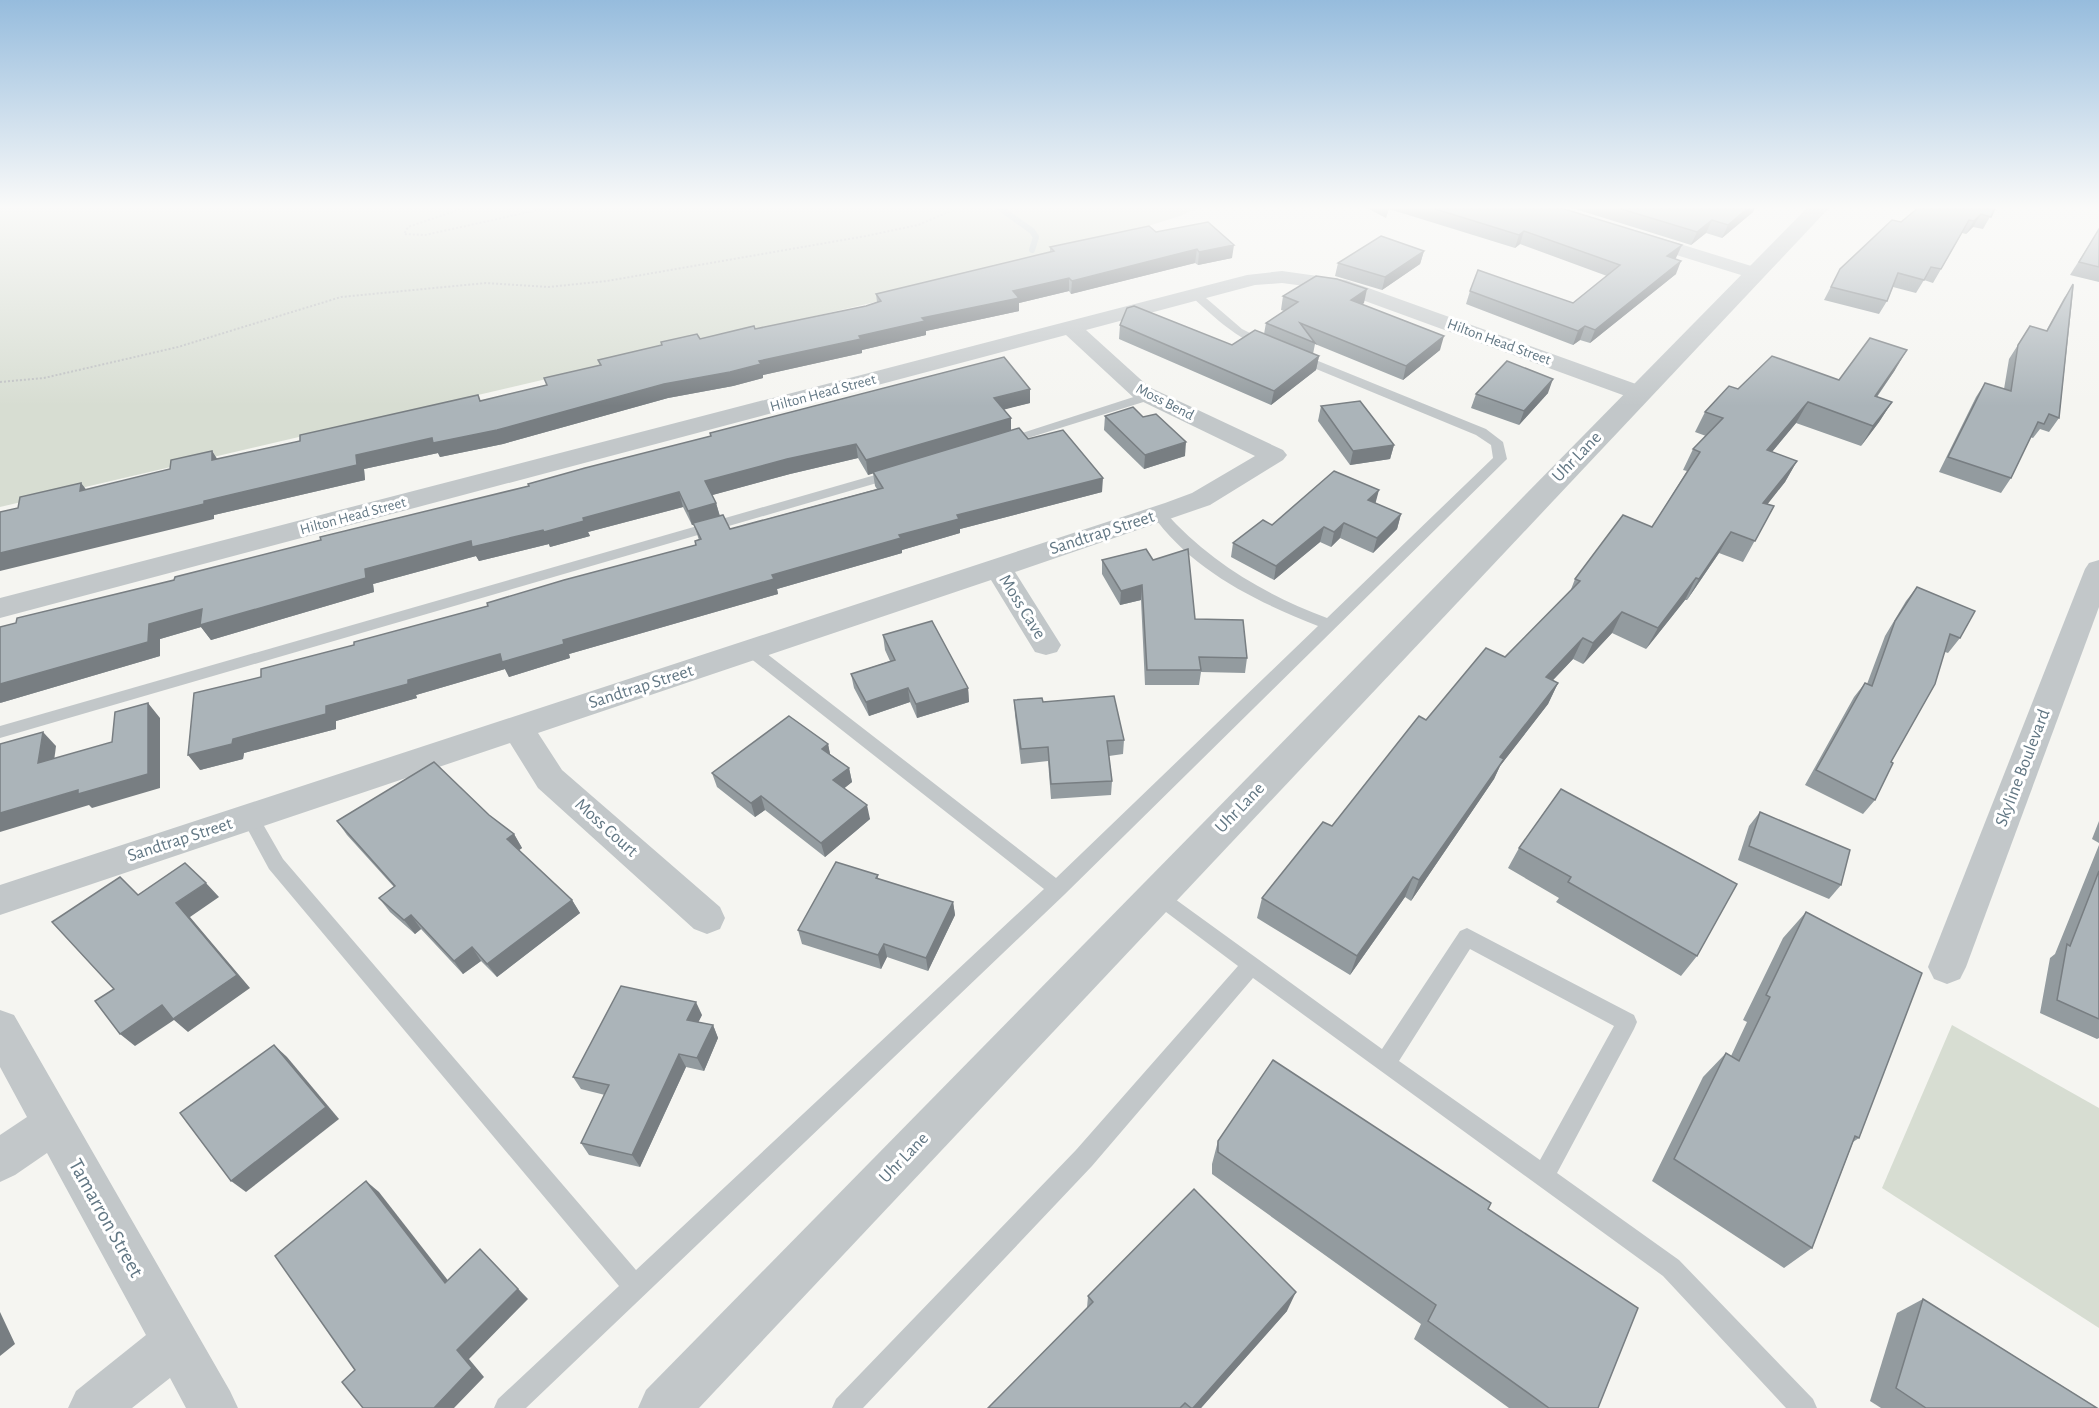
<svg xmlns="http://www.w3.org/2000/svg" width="2099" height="1408" font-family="'Alegreya Sans',sans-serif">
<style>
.green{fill:#d7ddd2}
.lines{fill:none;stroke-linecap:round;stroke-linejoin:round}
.stream{stroke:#bbc8cc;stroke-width:6}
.path{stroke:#bec0c2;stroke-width:2;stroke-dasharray:2 2;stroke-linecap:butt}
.service{fill:#c2c7c9;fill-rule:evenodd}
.minor{fill:#c2c7c9;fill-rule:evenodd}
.tertiary{fill:#c2c7c9;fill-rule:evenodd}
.wall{fill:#939b9f;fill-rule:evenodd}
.shaded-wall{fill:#787e82}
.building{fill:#abb4b9;stroke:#787e82;stroke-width:1.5}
.labels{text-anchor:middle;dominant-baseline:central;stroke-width:6;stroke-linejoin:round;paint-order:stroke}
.far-street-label{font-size:15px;fill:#627784;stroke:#fff}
.street-label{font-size:18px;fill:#627784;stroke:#fff}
.near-street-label{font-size:21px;fill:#627784;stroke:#fff}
</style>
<rect width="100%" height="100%" fill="#f5f5f1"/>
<g class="green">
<path d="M0,208H1197L1180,216L995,274L0,507Z"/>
<path d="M1952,1025L2099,1108V1328L1882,1188Z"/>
</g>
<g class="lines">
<path class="stream" d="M1000,208L1032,231L1036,237L1032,250"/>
<g class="path">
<path d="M464,208L408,227L404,234L425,235L547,208"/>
<path d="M0,382L44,378L178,347L341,297L486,283L548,287L607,281L866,236L918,225L958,208"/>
</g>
<g class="service">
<path d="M1191,292H1199L1242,329L1272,344C1256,358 1204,308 1191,296Z"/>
<path d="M1296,352L1486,429L1503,442L1507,459L1064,895L526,1408H494L498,1399L619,1286L269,869L241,817L244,812L250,810L256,812L283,859L636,1270L1044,889L745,654L743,650L745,646H757L1056,878L1318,626C1257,602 1191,570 1152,514L1154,511H1164C1209,562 1264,594 1327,618L1493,458L1491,445L1476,435L1292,359L1290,356Z"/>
<path d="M1149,392L1153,393V399L1009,444H999L997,441Z"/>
<path d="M896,469L903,473L901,476L0,738V726Z"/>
<path d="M1157,886L1382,1049L1460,931L1467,928L1634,1015L1637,1022L1634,1029L1557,1173L1679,1260L1813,1399L1817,1408H1786L1663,1276L1253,978L1092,1166L863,1408H832L836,1399L1076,1150L1238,966L1150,900L1147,894L1150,888ZM1470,949L1614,1026L1540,1160L1399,1061Z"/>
</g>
<g class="minor">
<path d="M1638,231L1761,269L1764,273L1761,277L1754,279L1631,241L1628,237Z"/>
<path d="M1282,271L1346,280L1647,388L1651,393L1647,398H1631L1335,290L1282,283L1255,285L1086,330L1149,387L1283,450L1287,455L1283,460L1210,505L1015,572L1061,645L1057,652L1046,655L1035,652L991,580L538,733L562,770L720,907L725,918L720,929L707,934L694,929L538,788L510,743L0,915V885L1165,503L1192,493L1255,456L1133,397L1066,335L0,618V598L1247,275Z"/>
<path d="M2099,560V607L1966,967L1960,979L1947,984L1934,979L1928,967L2085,569L2089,563Z"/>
<path d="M0,1010L14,1015L230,1391L238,1408H186L170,1378L132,1408H68L76,1391L146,1335L47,1153L15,1175L0,1182V1135L27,1117L0,1067Z"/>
</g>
<path class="tertiary" d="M1807,208H1829L699,1408H638L646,1390Z"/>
</g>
<g class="wall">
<path d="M1367,208H1561L1676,258L1675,259L1676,274L1590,343L1580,340L1573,345L1466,304L1470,291L1573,303L1607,276L1520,244L1515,248L1389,209L1386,218Z"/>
<path d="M1572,208H1755L1753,212L1722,238L1706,233L1691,245Z"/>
<path d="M1995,208L1983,229L1973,227L1966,234L1962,233L1933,283L1924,280L1916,293L1893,287L1887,301L1879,314L1824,300L1840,269L1901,222Z"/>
<path d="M2099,229V282L2070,275Z"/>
<path d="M1156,232L1232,258L1198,265L1195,263L1071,294L1069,291L1019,303V311L926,331V335L862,350V353L763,375V378L733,386L668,398L503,444L440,457L438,453L364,469L365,480L214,515V519L18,508L81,483L86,490L170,469L212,451L217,459L300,441L480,401L547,385L600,365L598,360L662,345L661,342L700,339L755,329L866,306L877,302L876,294L1050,252V247Z"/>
<path d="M1424,251L1420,264L1382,290L1335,276L1338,263Z"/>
<path d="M2074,284L2059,418L2049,432L2040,429L2033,438L2030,437L2011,478L2001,493L1939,472L1976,397L1985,383L2004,389L2009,359L2030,326L2046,331L2064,298Z"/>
<path d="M1283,296L1364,303L1362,304L1440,350L1403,380L1315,344L1313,354L1319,356L1316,370L1271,405L1119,339L1120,325L1232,345L1264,334L1266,323L1284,311L1281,310Z"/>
<path d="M1895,370L1877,397L1892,402L1879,422L1861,446L1796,423L1772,452L1797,461L1785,482L1767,504L1774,506L1743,562L1719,553L1687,600H1685L1646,649L1612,633L1583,664L1573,659L1553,680L1558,683L1548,704L1500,766L1494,779L1411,901L1405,897L1350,975L1257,918L1262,898L1332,826L1426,720L1505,657L1570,592L1575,579L1652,527L1687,471L1683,470L1693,449L1706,436L1695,432L1705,412L1738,389L1839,380Z"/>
<path d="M1030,389V403L1004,409L1011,431L1028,439L1102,492L960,529V533L902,550V553L777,589L778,594L569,654L570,658L509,677L505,669L416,695L417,698L336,721V729L244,753L243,759L200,770L261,677L354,645L696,545L699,540L694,525H692L683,507L588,532L590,536L550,547L549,544L479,561L476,556L373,584L374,592L211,640L201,627L160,639V656L0,703L174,580L529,486L711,436L710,433ZM858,458L868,475L873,473L875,486L877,489L730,529L720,516L716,503L712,495L790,474Z"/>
<path d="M1548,393L1519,425L1471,408L1476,394Z"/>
<path d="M1321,406L1394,445L1390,459L1350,465L1318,421Z"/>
<path d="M1105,416L1185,456L1144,469L1104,430Z"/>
<path d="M1375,503L1401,514L1397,529L1373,553L1340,538L1331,547L1320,542L1274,580L1231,557L1233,543L1272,525Z"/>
<path d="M1102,560L1195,619L1247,658L1245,673L1201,672L1199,685H1145L1141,600L1120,605L1102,574Z"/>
<path d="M1917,587L1960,638L1948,653L1945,652L1891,762L1875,800L1863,814L1805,785L1854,697L1865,683L1867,684L1885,636L1906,601Z"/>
<path d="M883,635L968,688L969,702L917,718L910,702L869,716L854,688L851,674L890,661L885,650Z"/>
<path d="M1014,700L1043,702L1124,740L1123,754L1109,756L1112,781L1111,795L1051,799L1048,761L1021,764L1015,715Z"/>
<path d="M828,744L830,754L849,768L852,782L844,788L870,819L825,857L765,810L755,817L717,787L712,773Z"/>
<path d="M1561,789L1697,956L1681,976L1556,902L1559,898L1508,868L1519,848Z"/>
<path d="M1760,812L1841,885L1829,899L1738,860L1749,826Z"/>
<path d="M489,815L514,834L522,848L519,850L572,900L580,913L497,977L481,961L463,974L421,929L415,934L390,912L379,898L394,887L347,835L337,821Z"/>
<path d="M2099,821V843L2092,839Z"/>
<path d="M2099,845V1038L2097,1039L2040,1013L2050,958L2055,954Z"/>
<path d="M878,875V879L953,902L955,915L928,971L887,957L881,969L802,944L798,930Z"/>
<path d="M1806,912L1859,1138L1853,1142L1812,1248L1784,1268L1652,1181L1703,1077L1726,1053L1731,1056L1747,1022L1743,1020L1783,938Z"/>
<path d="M702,1015L698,1022L713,1025L718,1038L704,1071L686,1067L640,1167L589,1155L581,1143L605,1095L581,1089L573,1077Z"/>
<path d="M1218,1141L1488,1209L1598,1408H1509L1414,1339L1421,1324L1212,1174V1164Z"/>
<path d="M1088,1296L1287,1311L1201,1408H988L1087,1308Z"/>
<path d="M1923,1299L2097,1408H1881L1870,1401L1897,1313Z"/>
</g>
<g class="shaded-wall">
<path d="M1748,208H1755L1753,212L1722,238L1728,225Z"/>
<path d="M1981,214L1973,227L1966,234L1974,221Z"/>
<path d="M1712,220L1706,233L1691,245L1697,232Z"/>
<path d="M1524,231L1520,244L1515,248L1519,235Z"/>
<path d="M1234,245L1232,258L1198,265L1199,252Z"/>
<path d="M1682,245L1676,258L1662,269L1667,256Z"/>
<path d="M1197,249L1195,263L1071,294L1072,281Z"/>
<path d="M1424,251L1420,264L1382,290L1385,277Z"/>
<path d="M1681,261L1676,274L1590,343L1595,330Z"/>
<path d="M1069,278V291L1019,303V311L926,331V335L862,350V353L763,375V378L733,386L668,398L503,444L440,457L438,453L364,469L365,480L214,515V519L0,571V553L204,501L356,455L664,384L759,361L859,336L1013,291Z"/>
<path d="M1367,289L1364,303L1348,314L1351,300Z"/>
<path d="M1585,326L1580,340L1573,345L1578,331Z"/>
<path d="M1444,336L1440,350L1403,380L1406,366Z"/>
<path d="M1907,350L1895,370L1863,416L1875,396Z"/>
<path d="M1319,356L1316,370L1271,405L1274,391Z"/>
<path d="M1553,379L1548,393L1519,425L1524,411Z"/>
<path d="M1030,389V403L995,412L994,398Z"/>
<path d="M1808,402L1796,423L1756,471L1767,450Z"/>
<path d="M1892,402L1879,422L1861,446L1873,426Z"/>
<path d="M1011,418V432L868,475L866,460Z"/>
<path d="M1186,442L1185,456L1144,469L1145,455Z"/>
<path d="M856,444L858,458L790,474L709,496L705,481L787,459Z"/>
<path d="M1394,445L1390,459L1350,465L1353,451Z"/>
<path d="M212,451L221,465L212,460Z"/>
<path d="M1797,461L1785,482L1752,524L1763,503Z"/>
<path d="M1103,478L1102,492L960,529V533L902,550V553L777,589L778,594L569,654L570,658L509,677L505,669L416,695L417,698L336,721V729L244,753L243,759L200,770L188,755L233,739L326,706L408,680L500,654L563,640L899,535L957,515Z"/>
<path d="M81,483L92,497L80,491Z"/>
<path d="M1379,490L1375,505L1368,500Z"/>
<path d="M679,492L683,507L588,532L590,536L550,547L549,544L479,561L476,556L373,584L374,592L211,640L201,627L160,639V656L0,703V684L149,624L202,609L365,569L471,541L583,518Z"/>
<path d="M716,503L720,517L692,525L688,511Z"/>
<path d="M1401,514L1397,529L1373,553L1377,538Z"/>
<path d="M1344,523L1340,538L1331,547L1334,532Z"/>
<path d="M1324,527L1320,542L1274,580L1276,566Z"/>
<path d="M1731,532L1719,553L1687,600L1699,579Z"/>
<path d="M1696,578L1685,600L1646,649L1658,628Z"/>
<path d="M1142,585L1141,600L1120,605L1121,591Z"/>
<path d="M1622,612L1612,633L1583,664L1593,643Z"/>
<path d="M1583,638L1573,659L1536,698L1546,677Z"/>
<path d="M1558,683L1548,704L1500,766L1494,779L1411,901L1419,880L1500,757Z"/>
<path d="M908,688L910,702L869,716L866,702Z"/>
<path d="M968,688L969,702L917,718L916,704Z"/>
<path d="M148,703L160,718V788L92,808L89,805L0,832V813L78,790Z"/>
<path d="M43,732L56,746L52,777L38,763Z"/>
<path d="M828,744L831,759L822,749Z"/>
<path d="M849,768L852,782L836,795L833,780Z"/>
<path d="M761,796L765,810L755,817L751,803Z"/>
<path d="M867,805L870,819L825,857L821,843Z"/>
<path d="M514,834L522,848L515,853L507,839Z"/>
<path d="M1413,877L1405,897L1350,975L1357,956Z"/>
<path d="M206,883L219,897L190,917L250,988L188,1032L174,1020L135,1046L120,1034L176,903Z"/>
<path d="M572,900L580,913L497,977L487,964Z"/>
<path d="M953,902L955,915L928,971L926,958Z"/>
<path d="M411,915L421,929L415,934L404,920Z"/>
<path d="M884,944L887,957L881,969L878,955Z"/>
<path d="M472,947L481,961L463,974L454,961Z"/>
<path d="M696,1002L702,1015L693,1033L687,1020Z"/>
<path d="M713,1025L718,1038L704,1071L697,1058Z"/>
<path d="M274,1045L287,1057L339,1119L246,1192L231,1181Z"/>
<path d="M679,1054L686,1067L640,1167L632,1155Z"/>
<path d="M366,1181L379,1192L457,1292L445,1283Z"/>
<path d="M480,1249L528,1299L469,1359L484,1377L454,1408H434L457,1350Z"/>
<path d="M1296,1292L1287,1311L1201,1408H1193Z"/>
<path d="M0,1312L15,1344L0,1356Z"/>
</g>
<g class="building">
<path d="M1432,208H1561L1682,245L1667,256L1681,261L1595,330L1585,326L1578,331L1470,291L1478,270L1573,303L1620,265L1524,231L1519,235Z"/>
<path d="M1618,208H1748L1728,225L1712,220L1697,232Z"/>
<path d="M1918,208H1995L1991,217L1981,214L1974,221L1969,220L1941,269L1931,267L1924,280L1898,273L1887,301L1831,287L1840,269L1892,220L1901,222Z"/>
<path d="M1208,222L1234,245L1199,252L1197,249L1072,281L1069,278L1013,291L1019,298L922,318L925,321L859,336L861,339L759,361L761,364L730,372L664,384L497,430L433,443L432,438L356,455L357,465L204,501V504L0,553V512L18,508L20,497L81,483L80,491L170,469L171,460L212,451V460L300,441V435L478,395L480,401L547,385L544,378L601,365L598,360L662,345L661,342L697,334L700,339L754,326L755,329L866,306L881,301L876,294L1054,251L1050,247L1149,226L1156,232Z"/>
<path d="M2099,229V267L2079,262Z"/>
<path d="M1381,236L1424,251L1385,277L1338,263Z"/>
<path d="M1316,276L1337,279L1367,289L1351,300L1444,336L1406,366L1300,323L1315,343L1266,323L1298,302L1283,296Z"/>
<path d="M2073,284L2059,418L2049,414L2044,424L2038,422L2011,478L1948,457L1985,383L2011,391L2018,345L2030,326L2047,331Z"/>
<path d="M1134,306L1232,345L1255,330L1319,356L1274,391L1120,325L1127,308Z"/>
<path d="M1870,338L1907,350L1875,396L1892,402L1873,426L1808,402L1767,450L1797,461L1763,503L1774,506L1755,541L1731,532L1699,579L1696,578L1658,628L1622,612L1593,643L1583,638L1546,677L1558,683L1500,757L1504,759L1419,880L1413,877L1357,956L1262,898L1323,822L1332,826L1419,716L1426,720L1486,648L1505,657L1580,581L1575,579L1623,515L1652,527L1700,452L1693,449L1723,418L1705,412L1729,386L1738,389L1772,356L1839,380Z"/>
<path d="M1004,357L1030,389L994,398L1011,418L866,460L856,444L787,459L705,481L716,503L688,511L679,492L583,518L584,521L544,532L543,530L472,547L471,541L365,569L366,578L200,625L202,609L149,624L148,642L0,684V627L16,623L17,618L174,580L175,577L321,540L320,537L529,486L528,484L585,468L711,436L710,433Z"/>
<path d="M1507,361L1553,379L1524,411L1476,394Z"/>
<path d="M1360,401L1394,445L1353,451L1321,406Z"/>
<path d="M1133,407L1143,417L1156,414L1186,442L1145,455L1105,416Z"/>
<path d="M1019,428L1028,439L1063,430L1103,478L957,515L959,519L899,535L901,538L772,575L774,579L563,640L564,644L502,662L500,654L408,680V684L326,706V714L233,739L232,744L188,755L194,693L261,677V669L354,645V642L488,606L487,603L564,580L696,545L695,541L701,539L693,523L723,515L730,529L883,488L873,472Z"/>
<path d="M1334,471L1379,490L1368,500L1401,514L1377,538L1344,523L1334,532L1324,527L1276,566L1233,543L1263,520L1272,525Z"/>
<path d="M1146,549L1153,560L1188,549L1195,619L1243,620L1247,658L1199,657L1201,670H1147L1142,585L1121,591L1102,560Z"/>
<path d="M1917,587L1975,611L1960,638L1950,634L1935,684L1891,762L1893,763L1875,800L1816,770L1865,683L1872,686L1895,621Z"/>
<path d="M932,621L968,688L916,704L908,688L866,702L851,674L895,660L883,635Z"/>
<path d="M1114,696L1124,740L1107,741L1112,781L1051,784L1048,747L1021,749L1014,700L1042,698L1043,702Z"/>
<path d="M148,703V774L78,794V790L0,813V744L43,732L38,763L112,742L115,712Z"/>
<path d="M789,716L828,744L822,749L849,768L833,780L867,805L821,843L761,796L751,803L712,773Z"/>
<path d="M434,762L489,815L514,834L507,839L572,900L487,964L472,947L454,961L411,915L404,920L379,898L395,886L337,821Z"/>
<path d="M1561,789L1737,884L1697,956L1568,882L1571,877L1519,848Z"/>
<path d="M1760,812L1850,850L1841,885L1749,846Z"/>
<path d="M836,862L878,875L876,878L953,902L926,958L884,944L878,955L798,930Z"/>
<path d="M185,863L206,883L176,903L237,975L173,1019L162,1005L120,1034L95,1001L114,989L52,922L120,877L138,895Z"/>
<path d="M2099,871V1019L2057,1000L2067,944L2070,946Z"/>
<path d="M1806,912L1922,973L1859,1138L1855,1136L1812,1248L1674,1159L1726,1053L1739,1061L1770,997L1766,995Z"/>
<path d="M621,986L696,1002L687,1020L713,1025L697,1058L679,1054L632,1155L581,1143L609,1085L573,1077Z"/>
<path d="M274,1045L326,1107L231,1181L180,1113Z"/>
<path d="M1273,1060L1491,1203L1488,1209L1638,1308L1598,1408H1549L1428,1321L1436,1305L1218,1152V1141Z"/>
<path d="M366,1181L445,1283L480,1249L518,1289L457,1350L472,1368L434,1408H363L342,1382L355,1370L275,1256Z"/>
<path d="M1194,1189L1296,1292L1193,1408H1191L1185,1403L1180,1408H988L1093,1302L1088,1296Z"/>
<path d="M1923,1299L2097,1408H1926L1896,1388Z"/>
</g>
<linearGradient id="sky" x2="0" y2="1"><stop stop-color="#96bcdd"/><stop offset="0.51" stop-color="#fafaf9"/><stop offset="1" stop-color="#fafaf9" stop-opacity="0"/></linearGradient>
<rect width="2099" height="406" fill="url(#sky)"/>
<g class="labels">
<g class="far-street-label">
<text transform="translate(1499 342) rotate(20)">Hilton Head Street</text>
<text transform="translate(823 393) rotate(-15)">Hilton Head Street</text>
<text transform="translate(1165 402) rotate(27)">Moss Bend</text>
<text transform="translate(353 516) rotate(-15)">Hilton Head Street</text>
</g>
<g class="street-label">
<text transform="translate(1577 457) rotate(-46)">Uhr Lane</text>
<text transform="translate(1102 533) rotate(-18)">Sandtrap Street</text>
<text transform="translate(1022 607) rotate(58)">Moss Cave</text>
<text transform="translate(641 687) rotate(-18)">Sandtrap Street</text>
<text transform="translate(2023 768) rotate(-69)">Skyline Boulevard</text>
<text transform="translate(1240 808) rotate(-46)">Uhr Lane</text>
<text transform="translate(606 828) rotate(42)">Moss Court</text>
<text transform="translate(180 840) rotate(-18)">Sandtrap Street</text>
<text transform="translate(904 1158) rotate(-46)">Uhr Lane</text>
</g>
<g class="near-street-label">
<text transform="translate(106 1218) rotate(61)">Tamarron Street</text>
</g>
</g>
</svg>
